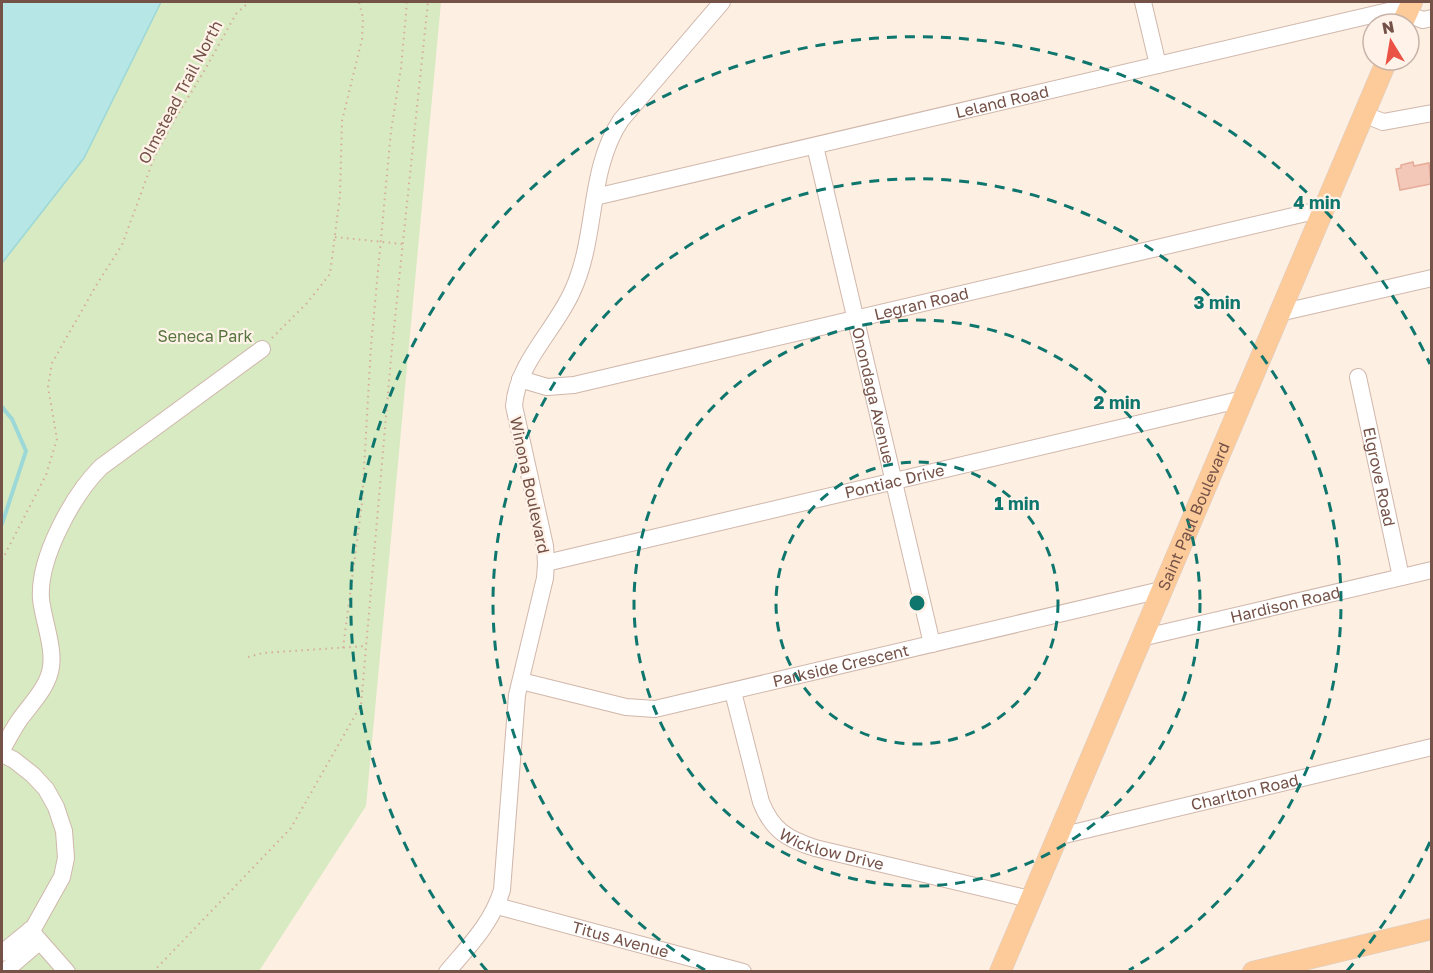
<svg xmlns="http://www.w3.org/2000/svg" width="1433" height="973" font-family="'Golos Text',sans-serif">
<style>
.green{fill:#d7eac1}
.water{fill:#b7e6e6;stroke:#9dd8d8;stroke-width:1.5}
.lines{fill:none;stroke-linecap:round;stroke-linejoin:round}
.stream{stroke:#9dd8d8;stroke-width:4}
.building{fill:#f3c8b9;stroke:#e6ac99;stroke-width:1.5}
.minor-casing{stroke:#d0b7ac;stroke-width:18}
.major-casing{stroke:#d8cfcc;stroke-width:22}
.path{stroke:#d7ab9d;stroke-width:2;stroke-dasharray:1.5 4.5;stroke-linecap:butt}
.minor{stroke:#fff;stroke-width:16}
.major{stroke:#fdca99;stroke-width:21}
.ring{fill:none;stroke:#0f766e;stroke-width:3;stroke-dasharray:10 8}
.labels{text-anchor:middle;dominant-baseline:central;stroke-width:4.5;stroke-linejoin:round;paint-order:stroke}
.street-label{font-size:16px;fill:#755248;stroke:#fff3e9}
.park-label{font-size:16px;fill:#56753d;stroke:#fff3e9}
.centre{fill:#0f766e;stroke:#fff3e9;stroke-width:3}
.ring-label{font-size:18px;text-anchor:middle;font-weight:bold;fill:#0f766e;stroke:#fff3e9;stroke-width:4.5;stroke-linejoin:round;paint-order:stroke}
</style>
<rect width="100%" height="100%" fill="#fdefe2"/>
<path class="green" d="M161,2H441L366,806L259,971H2V263L84,158Z"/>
<path class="water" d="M2,2H161L84,158L2,263Z"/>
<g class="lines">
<path class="stream" d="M2,407L12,419L26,451L2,524"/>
</g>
<path class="building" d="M1413,162L1414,166L1429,163L1431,184L1400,190L1396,169L1401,168V165Z"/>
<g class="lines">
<g class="minor-casing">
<g id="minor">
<path d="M1143,2L1158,65"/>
<path d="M1407,14L1423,20L1432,18"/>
<path d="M1363,114L1383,122L1432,113"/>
<path id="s1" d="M815,146L932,644"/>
<path id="s2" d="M595,197L1410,6"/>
<path d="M1279,313L1432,278"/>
<path id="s3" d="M1358,377L1401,577"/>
<path id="s4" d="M520,379L547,387L574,385L1323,209"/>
<path id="s5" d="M546,563L1243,399"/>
<path id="s6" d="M1141,638L1432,570"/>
<path id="s7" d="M521,681L626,707L655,709L1161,590"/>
<path id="s8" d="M733,692L761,802C772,830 787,839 815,848L1030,899"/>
<path d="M2,750C7,741 12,731 18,722C29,706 45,691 50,672C56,651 43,620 41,599C38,558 73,495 101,467L262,349"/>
<path d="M2,754L14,760L33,775L46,789L56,807L64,831L66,858L62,877L34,927L2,953"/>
<path id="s9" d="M1056,837L1432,747"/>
<path id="s10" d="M497,906L743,972"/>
<path d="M30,930L67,972"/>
<path d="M4,972L39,942"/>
<path d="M447,972C469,946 492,923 502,890L517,695L545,578L546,563L545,546L514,406C517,363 555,330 572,292C598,237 587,171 621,120L722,2"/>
</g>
</g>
<g class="major-casing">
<g id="major">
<path d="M1402,24L1412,2"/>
<path id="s11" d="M1000,972L1387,60"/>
<path d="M1253,972L1432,929"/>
</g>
</g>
<g class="path">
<path d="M335,237L402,244"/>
<path d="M272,338L307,303L330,274L340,195L342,121L362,39L363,18L359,2"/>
<path d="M2,560L46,475L57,439L48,387L52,363L97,284L122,245L154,158L175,119L203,73L236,14L249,2"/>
<path d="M343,648L362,503L371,346L391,131L401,68L407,2"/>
<path d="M248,657L263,653L366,646"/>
<path d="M153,972L291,828L361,705L392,347L428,2"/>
</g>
<use href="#minor" class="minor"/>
<use href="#major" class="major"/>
</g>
<g class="ring">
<circle cx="917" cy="603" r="141"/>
<circle cx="917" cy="603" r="283"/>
<path d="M705 970A424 424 0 1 1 1129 970"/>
<path d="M1430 842A566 566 0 0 1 1347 971M487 971A566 566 0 1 1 1430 364"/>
</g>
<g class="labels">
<g class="street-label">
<text transform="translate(180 92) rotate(-62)">Olmstead Trail North</text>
<text stroke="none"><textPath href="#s2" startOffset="418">Leland Road</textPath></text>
<text stroke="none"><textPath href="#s4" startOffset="412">Legran Road</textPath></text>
<text stroke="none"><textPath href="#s1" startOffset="256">Onondaga Avenue</textPath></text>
<text stroke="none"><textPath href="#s3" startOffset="102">Elgrove Road</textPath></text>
<text stroke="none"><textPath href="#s5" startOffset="358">Pontiac Drive</textPath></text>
<text transform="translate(530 485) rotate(78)">Winona Boulevard</text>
<text stroke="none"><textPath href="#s11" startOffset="495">Saint Paul Boulevard</textPath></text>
<text stroke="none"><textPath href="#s6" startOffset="148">Hardison Road</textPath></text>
<text stroke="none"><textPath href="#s7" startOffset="328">Parkside Crescent</textPath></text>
<text stroke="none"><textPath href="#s9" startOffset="194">Charlton Road</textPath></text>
<text stroke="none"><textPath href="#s8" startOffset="204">Wicklow Drive</textPath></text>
<text stroke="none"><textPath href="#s10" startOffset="128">Titus Avenue</textPath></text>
</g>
<g class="park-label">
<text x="205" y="336">Seneca Park</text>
</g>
</g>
<circle cx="917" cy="603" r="9" class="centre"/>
<g class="ring-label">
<text x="1317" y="209">4 min</text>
<text x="1217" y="309">3 min</text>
<text x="1117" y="409">2 min</text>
<text x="1017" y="510">1 min</text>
</g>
<rect width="1433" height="973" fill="none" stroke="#755248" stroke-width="6"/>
<g transform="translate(1391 42) rotate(349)"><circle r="28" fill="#fff3e9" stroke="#c8b3a9" stroke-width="1.5"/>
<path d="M0-4.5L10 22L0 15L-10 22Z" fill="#e95245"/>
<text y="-9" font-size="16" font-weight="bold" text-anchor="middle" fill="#755248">N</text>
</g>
</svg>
